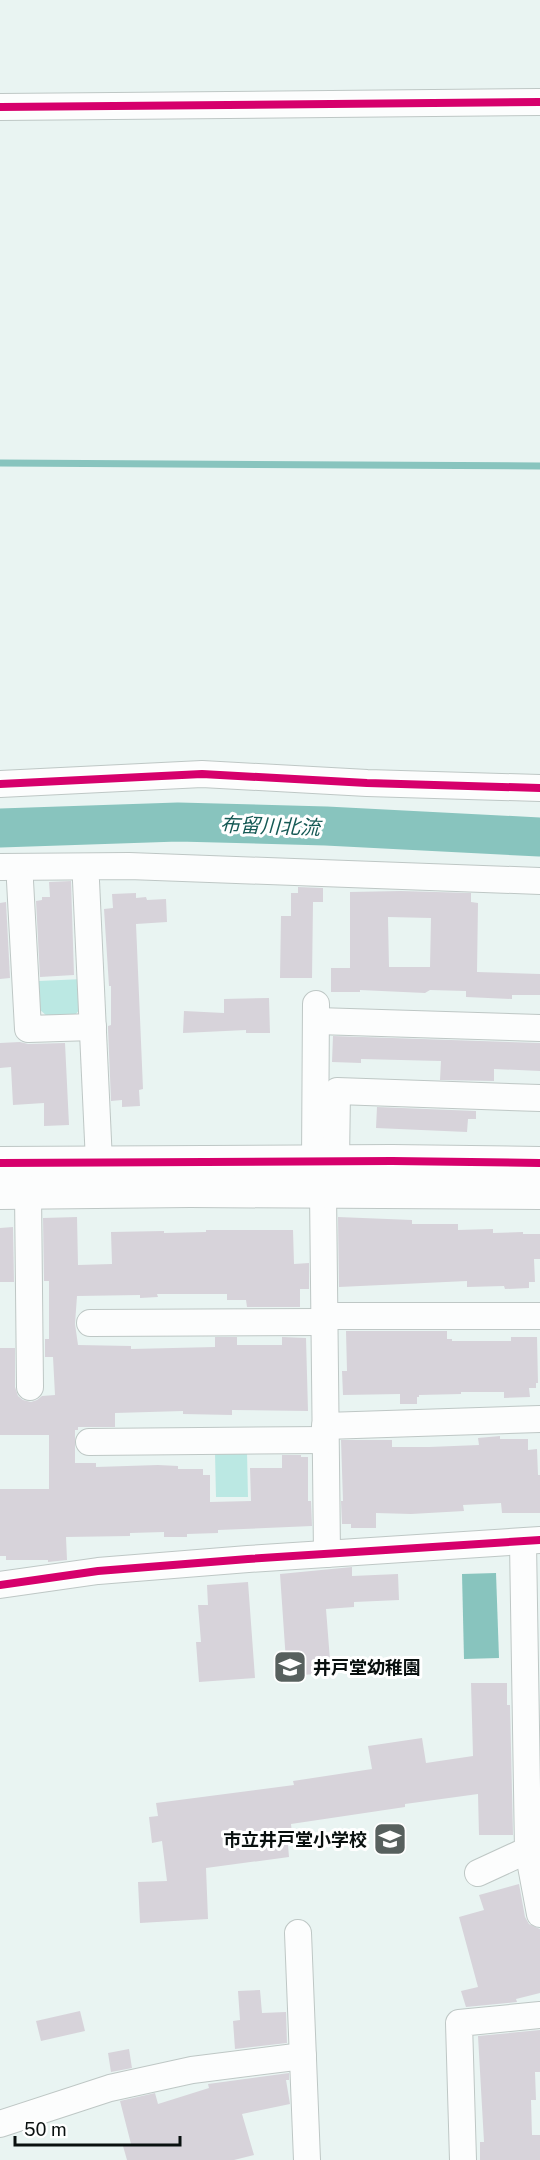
<svg xmlns="http://www.w3.org/2000/svg" width="540" height="2160" font-family="'Public Sans','Noto Sans JP',sans-serif">
<style>
.green{fill:#bbe8e3}
.water{fill:#88c4be}
.lines{fill:none;stroke-linecap:round;stroke-linejoin:round}
.stream{stroke:#88c4be;stroke-width:7}
.river{stroke:#88c4be;stroke-width:39}
.building{fill:#d7d3da;fill-rule:evenodd}
.minor-casing{stroke:#bec7c5;stroke-width:28}
.tertiary-casing{stroke:#bec7c5;stroke-width:34}
.minor{stroke:#fcfdfd;stroke-width:26}
.tertiary{stroke:#fcfdfd;stroke-width:32}
.cycleway-casing{stroke:#fff;stroke-width:11}
.cycleway{stroke:#d6006c;stroke-width:8}
.labels{text-anchor:middle;dominant-baseline:central;stroke-width:6;stroke-linejoin:round;paint-order:stroke}
.poi-label{font-size:18px;font-weight:bold;fill:#09100f;stroke:#fff;text-anchor:start}
.water-label{font-size:20px;font-style:italic;fill:#165a55;stroke:#fff}
</style>
<rect width="100%" height="100%" fill="#e9f4f2"/>
<g class="green">
<path d="M83,979L84,1005L73,1017L49,1018L37,1007L39,981Z"/>
<path d="M247,1452L248,1497H216L215,1453Z"/>
</g>
<path class="water" d="M496,1573L499,1658L464,1659L462,1574Z"/>
<g class="lines">
<path class="stream" d="M0,463L540,466"/>
<path class="river" d="M0,828L178,822L326,826L540,837"/>
</g>
<g class="building">
<path d="M71,881L74,975L40,977L36,901L42,900V897H50L49,882Z"/>
<path d="M298,887L323,888V902H313L312,978H280L281,916H291V893H298Z"/>
<path d="M401,891L471,893V902L478,903L477,972L540,974V995H512V999L466,997V991L430,990L425,993L360,990V992H331V968H350V892ZM388,917L431,918L430,967H389Z"/>
<path d="M136,893V898L146,897L147,900L166,899L167,922L136,924L143,1089L139,1090L140,1106L122,1107V1100L111,1101L108,1028V1026L111,1025V986H109L104,909L113,908L112,894Z"/>
<path d="M6,902L10,978L0,979V903Z"/>
<path d="M269,998L270,1033H246V1030L183,1033L184,1011L224,1013V999Z"/>
<path d="M333,1036L540,1043V1071L494,1069V1081L440,1080L441,1061L361,1059V1063L332,1062Z"/>
<path d="M20,1042L28,1044L65,1043L69,1125L44,1126V1103L13,1105L11,1067L0,1068V1043Z"/>
<path d="M377,1107L476,1111V1119H468L467,1132L376,1128Z"/>
<path d="M77,1217L78,1265L112,1264L111,1232L164,1231V1233L206,1232V1230H293L294,1264L309,1263V1289H300V1307H247L246,1300H227V1294H157L158,1297L140,1298V1295L77,1296L75,1324L78,1345L131,1346V1349L215,1347V1337H237V1345H282V1337L306,1338L308,1411L232,1410V1415L183,1414V1411L115,1413V1427H78V1430H75V1463H96V1467L158,1465L178,1466V1469H203V1475H210V1502L251,1501L250,1468H282V1455H301V1457H308V1501H311L312,1526L218,1530V1533L187,1534V1537H164V1532L130,1533V1536L66,1537L67,1560L48,1562V1560H6V1556H0V1489H49V1435H0V1348H15V1387L18,1396L23,1400L31,1402L37,1400L42,1396L55,1395L53,1357H45V1339H49V1281H44L43,1218Z"/>
<path d="M338,1217L412,1220V1224H458V1230L493,1229V1233L523,1232V1234H540V1259H534L535,1282H529V1288L505,1289L504,1286L467,1287V1281L339,1287Z"/>
<path d="M13,1227L14,1282H0V1228Z"/>
<path d="M346,1331H447V1339H452V1341H511V1337H537L538,1383H536V1388H529L530,1397L504,1398V1392H461V1394L419,1395V1397H417V1404H400V1394L343,1395L342,1371H347Z"/>
<path d="M500,1436V1439H528V1450L537,1449L538,1475H540V1513H502L501,1503L463,1505L464,1511L411,1514L376,1513V1528H351V1524H342L341,1501H343L341,1440H392V1447H429L479,1445L478,1438Z"/>
<path d="M352,1567V1576L398,1574L399,1600L354,1602V1607L326,1609L331,1673L287,1676L280,1574Z"/>
<path d="M248,1582L255,1678L199,1682L196,1642H201L198,1605H208L207,1585Z"/>
<path d="M471,1683H507V1705H510L513,1835H479L478,1794L405,1804V1807L291,1824L293,1844L288,1845L289,1857L206,1868L208,1919L140,1923L138,1882L167,1881L162,1841L152,1843L149,1817L158,1816L156,1803L294,1785L293,1781L372,1769L368,1746L422,1738L426,1763L473,1756Z"/>
<path d="M519,1884L525,1917L529,1924L540,1929V1993L516,1999L517,2002L466,2007L461,1991L478,1987L459,1917L484,1910L479,1895Z"/>
<path d="M260,1990L262,2013L286,2012L287,2043L235,2049L233,2021L240,2020L238,1991Z"/>
<path d="M80,2011L85,2031L41,2041L36,2021Z"/>
<path d="M540,2030V2072H535L536,2100H531L532,2135H540V2160H480V2142H484L478,2036Z"/>
<path d="M129,2049L132,2068L111,2072L108,2053Z"/>
<path d="M289,2073V2080H286L290,2104L242,2114L254,2155L234,2160H127L123,2146L131,2144L120,2101L155,2093L158,2104L209,2088L208,2084Z"/>
</g>
<g class="lines">
<g class="minor-casing">
<g id="minor">
<path d="M0,107L540,102"/>
<path d="M0,784L202,774L367,783L540,788"/>
<path d="M0,867L129,866L540,881"/>
<path d="M20,881L28,1029L93,1027"/>
<path d="M86,881L99,1162"/>
<path d="M317,1021L540,1028"/>
<path d="M315,1161L316,1004"/>
<path d="M336,1161L337,1091L540,1098"/>
<path d="M323,1192L327,1554"/>
<path d="M28,1193L30,1387"/>
<path d="M324,1316H540"/>
<path d="M90,1323L324,1322"/>
<path d="M325,1426L540,1419"/>
<path d="M89,1442L325,1440"/>
<path d="M0,1585L98,1571L248,1559L540,1540"/>
<path d="M528,1850L540,1914"/>
<path d="M478,1873L528,1850L523,1543"/>
<path d="M298,1933L307,2160"/>
<path d="M0,2124L110,2088L192,2070L303,2056"/>
<path d="M463,2160L459,2023L540,2015"/>
</g>
</g>
<g class="tertiary-casing">
<g id="tertiary">
<path d="M0,1163L392,1161L540,1163"/>
<path d="M0,1193L190,1191L540,1193"/>
</g>
</g>
<use href="#minor" class="minor"/>
<use href="#tertiary" class="tertiary"/>
<g class="cycleway-casing">
<g id="cycleway">
<path d="M0,107L540,102"/>
<path d="M0,784L202,774L367,783L540,788"/>
<path d="M0,1163L392,1161L540,1163"/>
<path d="M0,1585L98,1571L248,1559L540,1540"/>
</g>
</g>
<use href="#cycleway" class="cycleway"/>
</g>
<defs>
<g id="school-square" transform="scale(1.725)"><rect x="-9" y="-9" width="18" height="18" rx="4" fill="#57605e" stroke="#fff"/><path d="M0-5L7-2L0 1L-7-2ZM-4 1L0 2.5L4 1V4Q0 6-4 4Z" fill="#fff"/></g>
</defs>
<g fill-rule="evenodd">
<use href="#school-square" x="290" y="1667"/>
<use href="#school-square" x="390" y="1839"/>
</g>
<g class="labels">
<g class="poi-label">
<text x="313" y="1667">井戸堂幼稚園</text>
<text x="367" y="1839" text-anchor="end">市立井戸堂小学校</text>
</g>
<g class="water-label">
<text transform="translate(270 826) rotate(2)">布留川北流</text>
</g>
</g>
<path d="M15 2136v9h165v-9" fill="none" stroke="#09100f" stroke-width="3"/>
<text x="24" y="2136" font-size="18" fill="#09100f" stroke="#ffffff" stroke-width="4.5" paint-order="stroke">50 m</text>
</svg>
